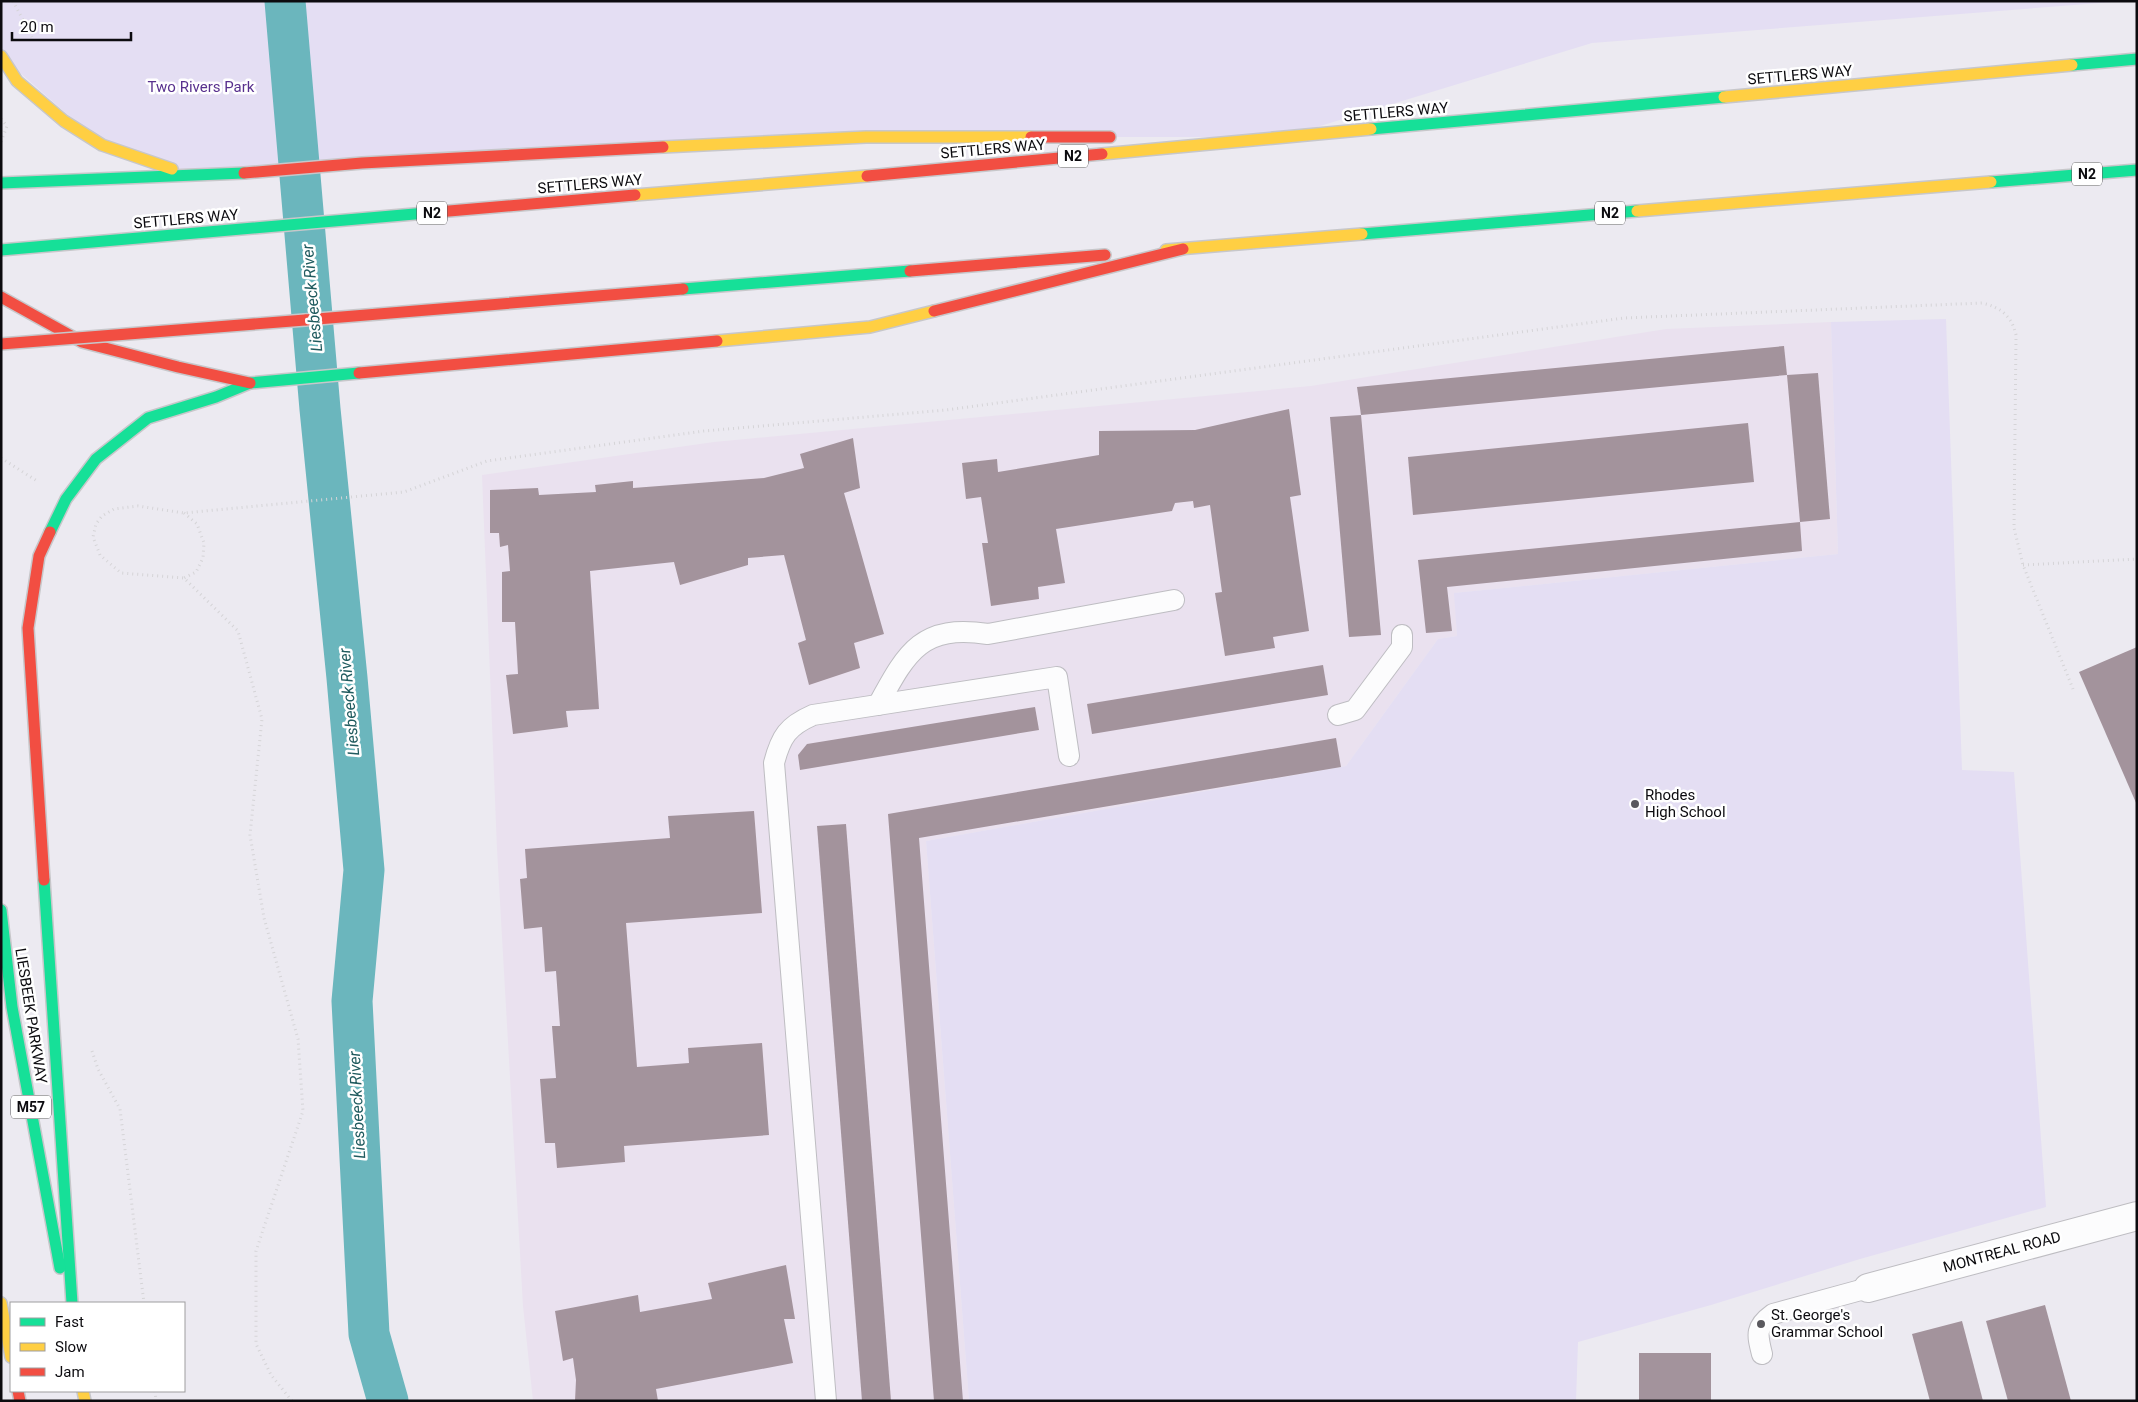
<svg xmlns="http://www.w3.org/2000/svg" width="2138" height="1402" font-family="Roboto,sans-serif">
<style>
.commercial{fill:#eae1ef}
.green{fill:#e4def3}
.lines{fill:none;stroke-linecap:round;stroke-linejoin:round}
.canal{stroke:#6bb6bd;stroke-width:41}
.building{fill:#a3939c}
.lane-casing{stroke:#bebdc2;stroke-width:22}
.street-casing{stroke:#bebdc2;stroke-width:30}
.fast-casing{stroke:#c7c7ca;stroke-width:14}
.slow-casing{stroke:#c7c7ca;stroke-width:14}
.jam-casing{stroke:#c7c7ca;stroke-width:14}
.path{stroke:#d5d4d7;stroke-width:3;stroke-dasharray:1 4;stroke-linecap:butt}
.lane{stroke:#fcfcfd;stroke-width:20}
.street{stroke:#fcfcfd;stroke-width:28}
.fast{stroke:#16e098;stroke-width:11}
.slow{stroke:#ffcf43;stroke-width:11}
.jam{stroke:#f24e42;stroke-width:11}
.jam-bridge-casing{stroke:#c7c7ca;stroke-width:14;stroke-linecap:butt}
.jam-bridge{stroke:#f24e42;stroke-width:11}
.poi-dot{fill:#5a595e;stroke:#fff;stroke-width:2}
.labels{text-anchor:middle;dominant-baseline:central;stroke-width:5;stroke-linejoin:round;paint-order:stroke}
.shield{fill:#fff;stroke:#555457;stroke-width:1}
.shield-label{font-size:14px;font-weight:bold;fill:#0c0b0f}
.street-label{font-size:15px;fill:#0c0b0f;stroke:#fff}
.park-label{font-size:15px;fill:#58308e;stroke:#fff}
.poi-label{font-size:15px;fill:#0c0b0f;stroke:#fff;text-anchor:start}
.water-label{font-size:16px;font-style:italic;fill:#205b5f;stroke:#fff}
</style>
<rect width="100%" height="100%" fill="#eceaf1"/>
<path class="commercial" d="M1831,322L1838,554L1455,593L1457,636L1438,639L1346,766L926,841L969,1401H533L523,1306L497,849L482,475L714,442L1311,386L1666,329Z"/>
<g class="green">
<path d="M1,1H2125L1592,43L1284,137H866L190,175L102,145L1,56Z"/>
<path d="M1946,319L1962,770L2014,772L2046,1207L1860,1259L1711,1305L1578,1342L1576,1401H969L926,841L1346,766L1438,639L1457,636L1454,593L1838,554L1831,322Z"/>
</g>
<g class="lines">
<path class="canal" d="M285,1L320,409L347,678L364,870L352,1001L369,1334L388,1401"/>
</g>
<g class="building">
<path d="M1784,346L1787,375L1361,415L1357,387Z"/>
<path d="M1818,373L1830,519L1800,522L1787,375Z"/>
<path d="M1289,409L1301,495L1290,497L1309,631L1273,637L1275,648L1225,656L1215,593L1222,592L1210,505L1194,508L1193,501L1175,503L1172,511L1056,529L1065,583L1038,587L1039,599L991,606L982,543H988L981,497L966,499L962,463L997,459L998,472L1099,455V431L1195,430Z"/>
<path d="M1361,415L1381,635L1349,637L1330,417Z"/>
<path d="M1748,423L1754,482L1413,515L1408,457Z"/>
<path d="M853,438L860,488L844,493L884,634L854,643L860,668L809,685L798,643L806,640L784,555L748,558V565L680,585L674,562L590,571L599,709L566,711L568,727L513,734L506,675L518,674L515,622H502V572L510,571L508,545L500,547L499,533H490V490L538,488L539,495L596,492L595,485L633,481V488L764,478L804,468L800,454Z"/>
<path d="M1800,522L1802,551L1447,587L1452,631L1426,633L1418,560Z"/>
<path d="M2137,647V805L2079,672Z"/>
<path d="M1323,665L1328,695L1092,734L1087,704Z"/>
<path d="M1035,707L1039,730L800,770L798,755L807,744Z"/>
<path d="M1336,738L1341,767L919,838L963,1401H934L888,814Z"/>
<path d="M754,811L762,913L626,923L637,1067L689,1063L688,1048L762,1043L769,1135L624,1146L625,1162L557,1168L555,1143H545L540,1079L556,1078L552,1026H560L556,971L545,972L542,927L524,929L520,879L527,878L525,849L670,838L668,816Z"/>
<path d="M846,824L891,1401H862L817,826Z"/>
<path d="M786,1265L795,1319H784L793,1363L656,1389L658,1401H575L576,1380L573,1358L563,1361L555,1311L638,1295L640,1312L712,1299L708,1283Z"/>
<path d="M2045,1305L2071,1401H2008L1986,1321Z"/>
<path d="M1962,1321L1983,1401H1930L1912,1334Z"/>
<rect x="1639" y="1353" width="72" height="48"/>
</g>
<g class="lines">
<g class="lane-casing">
<g id="lane">
<path d="M878,705C907,652 921,624 988,634L1174,600"/>
<path d="M1338,715L1355,710L1402,647V635"/>
<path d="M1762,1354C1757,1334 1755,1327 1773,1314L1868,1288"/>
<path d="M826,1401L774,763C781,736 788,726 813,715L1057,677L1069,756"/>
</g>
</g>
<g class="street-casing">
<path id="street" d="M1868,1288L2137,1216"/>
</g>
<g class="fast-casing">
<g id="fast">
<path d="M2072,65L2137,59"/>
<path d="M1371,129L1724,97"/>
<path d="M1991,182L2137,170"/>
<path d="M1,183L244,173"/>
<path d="M1362,234L1637,211"/>
<path d="M1,250L426,213"/>
<path d="M683,289L910,271"/>
<path d="M50,532L66,499L96,459L148,418L216,397L250,383L359,373"/>
<path d="M44,880L72,1303"/>
<path d="M1,910L12,1007L60,1268"/>
</g>
</g>
<g class="slow-casing">
<g id="slow">
<path d="M1,56L17,81L64,121L102,145L172,169"/>
<path d="M1724,97L2072,65"/>
<path d="M663,147L866,137H1031"/>
<path d="M1102,154L1371,129"/>
<path d="M635,195L867,176"/>
<path d="M1637,211L1991,182"/>
<path d="M1166,250L1362,234"/>
<path d="M717,341L870,327L934,311"/>
<path d="M1,1303L11,1357"/>
<path d="M83,1391L85,1401"/>
</g>
</g>
<g class="jam-casing">
<g id="jam">
<path d="M1031,137H1110"/>
<path d="M244,173L362,163L663,147"/>
<path d="M867,176L1102,154"/>
<path d="M426,213L635,195"/>
<path d="M910,271L1105,255"/>
<path d="M1,297L82,342L178,367L250,383"/>
<path d="M934,311L1183,249"/>
<path d="M305,320L683,289"/>
<path d="M359,373L717,341"/>
<path d="M44,880L28,628L39,556L50,532"/>
<path d="M18,1391L20,1401"/>
</g>
</g>
<g class="path">
<path d="M13,1L32,37"/>
<path d="M1,119L7,126L1,142"/>
<path d="M1,458L37,481"/>
<path d="M184,513L197,524L204,543L203,558L196,572L184,578"/>
<path d="M2023,565L2137,559"/>
<path d="M92,1051L98,1069L120,1109L144,1303"/>
<path d="M155,1391L156,1401"/>
<path d="M292,1401L271,1375L256,1344V1251L303,1111L298,1039L264,918L250,835L262,719L238,631L184,578L121,573L100,555L93,537L96,524L102,516L114,509L138,506L184,513L404,492L487,461L704,431L946,410L1624,318L1982,303C2000,307 2012,316 2016,335L2014,528L2023,565L2073,689"/>
</g>
<use href="#lane" class="lane"/>
<use href="#street" class="street"/>
<use href="#fast" class="fast"/>
<use href="#slow" class="slow"/>
<use href="#jam" class="jam"/>
<g class="jam-bridge-casing">
<path id="jam-bridge" d="M1,344L305,320"/>
</g>
<use href="#jam-bridge" class="jam-bridge"/>
</g>
<g class="poi-dot">
<circle cx="1635" cy="804" r="5"/>
<circle cx="1761" cy="1324" r="5"/>
</g>
<g class="labels">
<g class="shield">
<rect x="1058" y="144.5" width="30" height="23" rx="4"/>
<rect x="2072" y="162.5" width="30" height="23" rx="4"/>
<rect x="417" y="201.5" width="30" height="23" rx="4"/>
<rect x="1595" y="201.5" width="30" height="23" rx="4"/>
<rect x="11" y="1095.5" width="40" height="23" rx="4"/>
</g>
<g class="shield-label">
<text x="1073" y="156">N2</text>
<text x="2087" y="174">N2</text>
<text x="432" y="213">N2</text>
<text x="1610" y="213">N2</text>
<text x="31" y="1107">M57</text>
</g>
<g class="street-label">
<text transform="translate(1800 75) rotate(-5)">SETTLERS WAY</text>
<text transform="translate(1396 112) rotate(-5)">SETTLERS WAY</text>
<text transform="translate(993 149) rotate(-5)">SETTLERS WAY</text>
<text transform="translate(590 184) rotate(-5)">SETTLERS WAY</text>
<text transform="translate(186 219) rotate(-5)">SETTLERS WAY</text>
<text transform="translate(31 1016) rotate(81)">LIESBEEK PARKWAY</text>
<text transform="translate(2002 1252) rotate(-15)">MONTREAL ROAD</text>
</g>
<g class="park-label">
<text x="201" y="87">Two Rivers Park</text>
</g>
<g class="poi-label">
<text x="1645" y="795">Rhodes<tspan x="1645" dy="17">High School</tspan></text>
<text x="1771" y="1315">St. George's<tspan x="1771" dy="17">Grammar School</tspan></text>
</g>
<g class="water-label">
<text transform="translate(312 298) rotate(-95)">Liesbeeck River</text>
<text transform="translate(349 702) rotate(-95)">Liesbeeck River</text>
<text transform="translate(357 1105) rotate(-93)">Liesbeeck River</text>
</g>
</g>
<rect width="2138" height="1402" fill="none" stroke="#0c0b0f" stroke-width="5"/>
<rect x="10" y="1302" width="175" height="90" fill="#ffffff" stroke="#9e9d9f"/>
<rect x="20" y="1318" width="25" height="8" fill="#16e098" stroke="#9e9d9f"/>
<text x="55" y="1327" font-size="15" fill="#0c0b0f">Fast</text>
<rect x="20" y="1343" width="25" height="8" fill="#ffcf43" stroke="#9e9d9f"/>
<text x="55" y="1352" font-size="15" fill="#0c0b0f">Slow</text>
<rect x="20" y="1368" width="25" height="8" fill="#f24e42" stroke="#9e9d9f"/>
<text x="55" y="1377" font-size="15" fill="#0c0b0f">Jam</text>
<path d="M12 32v8h119v-8" fill="none" stroke="#0c0b0f" stroke-width="2.5"/>
<text x="20" y="32" font-size="15" fill="#0c0b0f" stroke="#ffffff" stroke-width="4" paint-order="stroke">20 m</text>
</svg>
